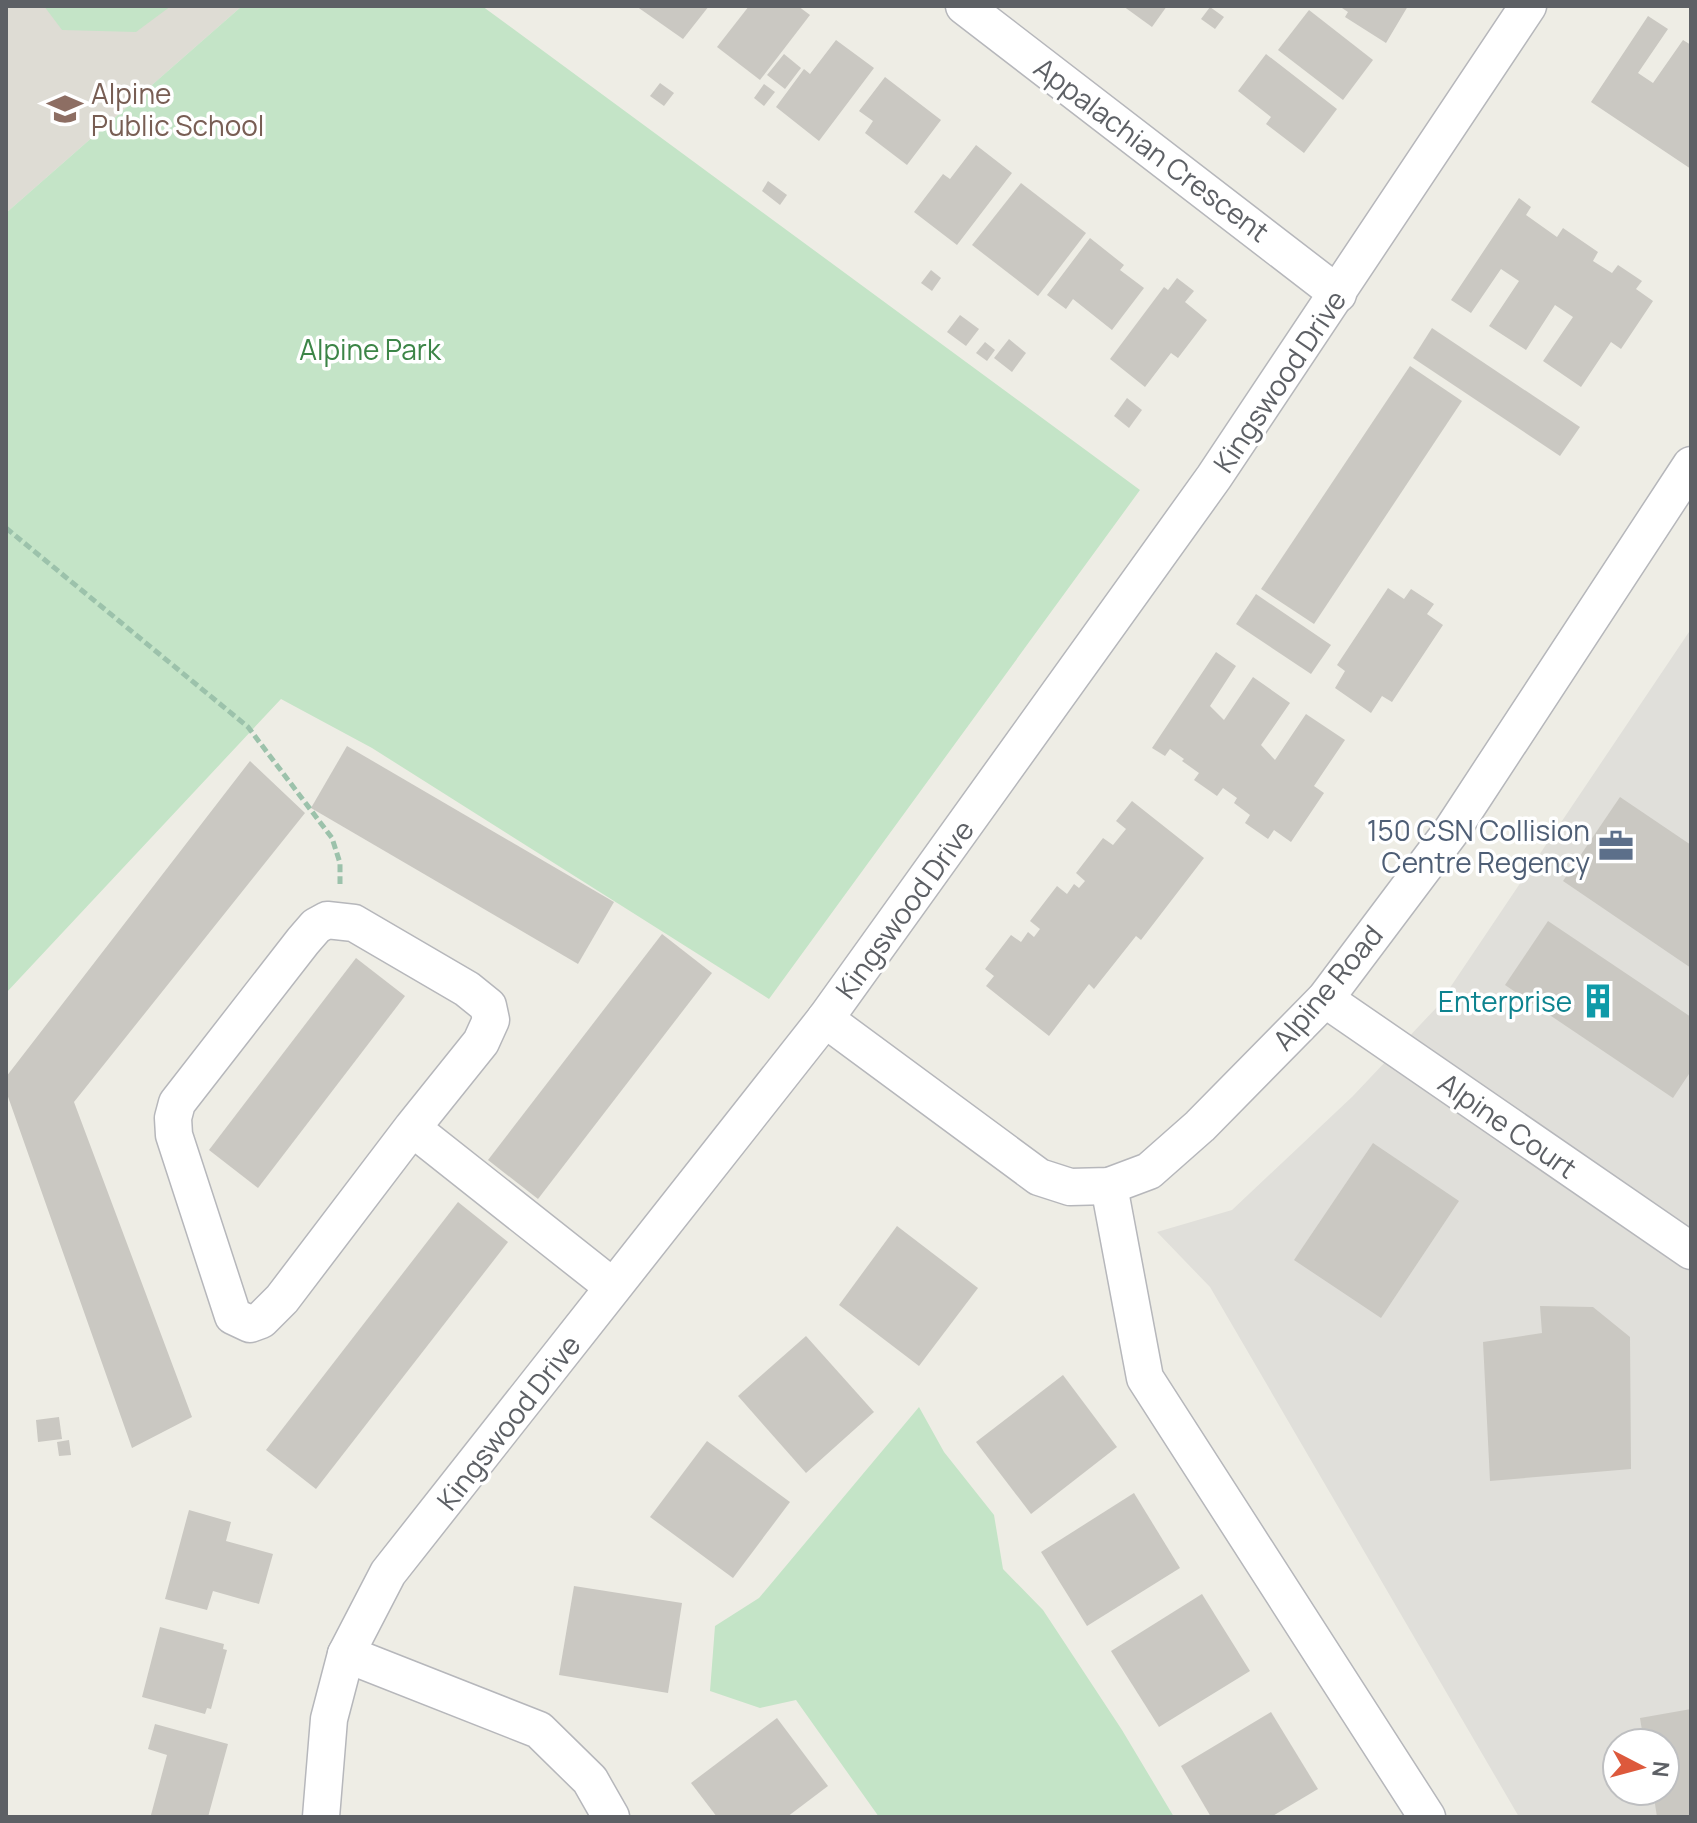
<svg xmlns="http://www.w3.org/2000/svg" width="1697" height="1823" font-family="Manrope,sans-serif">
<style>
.industrial{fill:#e0dfda;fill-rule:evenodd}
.education{fill:#dedcd4}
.green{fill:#c4e4c7}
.building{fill:#cac8c2}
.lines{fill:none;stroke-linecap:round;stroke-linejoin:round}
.minor-casing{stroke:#b6b7bb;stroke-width:39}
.path{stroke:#9cc2ab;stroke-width:5;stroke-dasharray:8 4;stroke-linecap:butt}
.minor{stroke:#fff;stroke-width:36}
.labels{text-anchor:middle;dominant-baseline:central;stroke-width:7;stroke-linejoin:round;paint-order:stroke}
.education-label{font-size:28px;fill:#785e54;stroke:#fff;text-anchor:start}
.street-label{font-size:28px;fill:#5d6065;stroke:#fff}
.park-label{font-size:28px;fill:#3c8547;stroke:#fff}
.service-label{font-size:28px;fill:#4e5e75;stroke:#fff;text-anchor:end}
.culture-label{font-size:28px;fill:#0d838f;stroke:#fff;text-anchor:end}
</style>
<rect width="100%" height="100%" fill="#eeede5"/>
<path class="industrial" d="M1691,629V1817H1519L1210,1287L1157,1232L1232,1210L1353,1096L1437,1007ZM1617,1743H1665V1791H1617Z"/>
<path class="education" d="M6,6H242L6,213Z"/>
<g class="green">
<path d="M44,6H171L136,32L62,30Z"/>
<path d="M242,6H482L1140,490L769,999L372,748L281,699L6,993V213Z"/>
<path d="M919,1407L944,1452L994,1515L1003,1569L1043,1610L1122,1730L1174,1817H879L796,1700L760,1708L710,1691L715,1626L759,1598Z"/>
</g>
<g class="building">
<path d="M636,6H709L683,39Z"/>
<path d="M749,6H798L810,15L760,80L717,47Z"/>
<path d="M1123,6H1167L1152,27Z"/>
<path d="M1339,6H1408L1386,43L1345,17L1348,12Z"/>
<path d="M1210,7L1224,17L1215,29L1201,19Z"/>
<path d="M1309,10L1373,60L1343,100L1278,50Z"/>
<path d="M1648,16L1668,29L1638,73L1653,83L1683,40L1691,45V169L1591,102Z"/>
<path d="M836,40L874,68L819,141L776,107L804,69L810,74Z"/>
<path d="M784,54L801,68L785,89L767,75Z"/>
<path d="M1266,54L1337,109L1304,153L1266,124L1271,117L1238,91Z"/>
<path d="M885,77L941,120L907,165L865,133L873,121L859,111Z"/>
<path d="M660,83L674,93L664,106L650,96Z"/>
<path d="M764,84L775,92L764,106L754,98Z"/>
<path d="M976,145L1012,173L957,245L914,212L943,174L950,179Z"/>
<path d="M768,181L787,195L780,205L762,191Z"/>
<path d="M1021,183L1086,233L1038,296L972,245Z"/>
<path d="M1519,198L1531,207L1526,215L1557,237L1563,228L1598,252L1593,261L1612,273L1618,265L1642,281L1636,289L1653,301L1621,349L1611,342L1581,387L1543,361L1573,317L1555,305L1526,350L1489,326L1519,281L1501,269L1471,313L1451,300Z"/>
<path d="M1090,238L1124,265L1120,270L1144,288L1112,330L1073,299L1066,309L1047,295Z"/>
<path d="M931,270L941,278L932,291L921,283Z"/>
<path d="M1177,278L1194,291L1185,302L1207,320L1178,358L1171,353L1145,387L1110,359L1164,287L1168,290Z"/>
<path d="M960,315L979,329L966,346L947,332Z"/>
<path d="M1432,328L1580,427L1560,456L1413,358Z"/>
<path d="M1009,339L1026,353L1012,372L994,358Z"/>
<path d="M985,342L995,350L987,361L976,353Z"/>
<path d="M1410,366L1462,401L1314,624L1261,589Z"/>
<path d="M1127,398L1142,410L1129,428L1114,416Z"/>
<path d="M1388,588L1404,599L1411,589L1434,604L1427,614L1443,625L1392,702L1382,696L1371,713L1335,688L1345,671L1337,665Z"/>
<path d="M1256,594L1331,645L1311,674L1236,624Z"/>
<path d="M1216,652L1236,666L1210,706L1224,720L1253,677L1290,703L1261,745L1275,760L1306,714L1345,740L1314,786L1324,793L1291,842L1274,830L1268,839L1245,823L1250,815L1234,803L1237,798L1223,788L1217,796L1194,780L1199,773L1182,761L1184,759L1170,749L1165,756L1152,748Z"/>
<path d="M347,746L614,902L578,964L311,808Z"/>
<path d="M250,761L305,813L74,1102L192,1417L132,1448L6,1091V1077Z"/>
<path d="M1620,797L1691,845V968L1563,881Z"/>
<path d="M1132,801L1204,858L1141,940L1136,936L1094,989L1089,984L1049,1036L986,986L994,976L985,969L1011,935L1021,942L1028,932L1034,937L1040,929L1030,921L1057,886L1067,894L1074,884L1079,888L1085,881L1076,873L1103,838L1113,845L1126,829L1116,821Z"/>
<path d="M1548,921L1691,1017V1071L1673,1098L1505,985Z"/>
<path d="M662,934L712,973L538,1199L488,1160Z"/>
<path d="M356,958L405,996L258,1188L209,1150Z"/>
<path d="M1373,1143L1459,1201L1381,1318L1294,1260Z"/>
<path d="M458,1202L508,1242L316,1489L266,1450Z"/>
<path d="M897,1226L978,1288L919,1366L839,1305Z"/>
<path d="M1540,1306L1593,1307L1630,1337L1631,1469L1490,1481L1483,1342L1542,1333Z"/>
<path d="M806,1336L874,1412L806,1473L738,1396Z"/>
<path d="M1063,1375L1117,1447L1031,1514L976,1442Z"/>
<path d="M59,1417L62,1439L38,1442L36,1420Z"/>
<path d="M69,1440L71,1455L59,1456L57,1442Z"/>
<path d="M707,1441L790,1502L733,1578L650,1517Z"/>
<path d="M1134,1493L1180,1568L1087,1626L1041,1552Z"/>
<path d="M189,1510L231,1522L226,1541L273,1554L259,1604L213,1591L207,1610L165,1599Z"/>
<path d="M574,1586L682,1603L668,1693L559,1675Z"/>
<path d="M1202,1594L1250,1671L1159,1727L1111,1651Z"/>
<path d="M160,1627L224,1644L223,1649L227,1650L211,1709L207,1708L205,1714L142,1697Z"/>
<path d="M1691,1709V1817H1657L1653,1791H1665V1743H1644L1640,1718Z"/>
<path d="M1271,1712L1318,1789L1271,1817H1211L1181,1766Z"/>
<path d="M777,1718L828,1786L787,1817H717L691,1783Z"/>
<path d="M155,1724L228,1744L208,1817L151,1815L167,1755L148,1749Z"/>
</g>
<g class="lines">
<g class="minor-casing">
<g id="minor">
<path d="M964,6L1338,294"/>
<path d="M1325,999L1691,1251"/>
<path d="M825,1019L1039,1177L1070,1187L1109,1186L1149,1171L1200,1126L1325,999L1452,830L1691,465"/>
<path d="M412,1128L481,1042L491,1020L488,1006L467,989L354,923L327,920L316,926L303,941L177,1103L173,1118L174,1135L233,1316L250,1324L261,1320L282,1299L412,1128L613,1287"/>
<path d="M1109,1186L1145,1378L1427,1817"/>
<path d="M346,1654L539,1730L590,1780L611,1817"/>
<path d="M321,1817L329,1719L346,1654L388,1573L825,1019L1214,477L1528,6"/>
</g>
</g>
<path class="path" d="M6,528L248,727L332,838L340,863V884"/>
<use href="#minor" class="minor"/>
</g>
<defs>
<g id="school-bare" transform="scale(2.76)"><path d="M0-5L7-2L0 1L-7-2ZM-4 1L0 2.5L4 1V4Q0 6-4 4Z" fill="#8d6e63" stroke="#fff" stroke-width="2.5" paint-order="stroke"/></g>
<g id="office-bare" transform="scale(2.76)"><path d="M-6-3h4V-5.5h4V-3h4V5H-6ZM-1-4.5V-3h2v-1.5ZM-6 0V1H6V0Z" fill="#5c6f8a" stroke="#fff" stroke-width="2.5" paint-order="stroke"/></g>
<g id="building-bare" transform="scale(2.76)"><path d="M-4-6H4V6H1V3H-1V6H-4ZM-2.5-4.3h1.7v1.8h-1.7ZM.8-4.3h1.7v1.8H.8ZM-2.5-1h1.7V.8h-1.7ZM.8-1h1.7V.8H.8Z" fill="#0f9aa8" stroke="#fff" stroke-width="2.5" paint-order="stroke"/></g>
</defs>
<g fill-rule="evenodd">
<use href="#school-bare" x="65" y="109"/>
<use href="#office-bare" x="1616" y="846"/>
<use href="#building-bare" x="1598" y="1001"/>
</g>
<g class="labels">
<g class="education-label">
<text x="91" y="93">Alpine<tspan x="91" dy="32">Public School</tspan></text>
</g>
<g class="street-label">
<text transform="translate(1152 149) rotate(37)">Appalachian Crescent</text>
<text transform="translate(1279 381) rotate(-56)">Kingswood Drive</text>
<text transform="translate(904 909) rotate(-54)">Kingswood Drive</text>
<text transform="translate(1327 987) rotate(-50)">Alpine Road</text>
<text transform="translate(1508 1125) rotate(35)">Alpine Court</text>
<text transform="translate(508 1422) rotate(-52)">Kingswood Drive</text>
</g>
<g class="park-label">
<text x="370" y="349">Alpine Park</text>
</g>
<g class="service-label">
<text x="1590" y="830">150 CSN Collision<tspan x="1590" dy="32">Centre Regency</tspan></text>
</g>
<g class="culture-label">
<text x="1572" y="1001">Enterprise</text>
</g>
</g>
<rect width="1697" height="1823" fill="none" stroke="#5d6065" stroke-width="16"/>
<g transform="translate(1641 1767) rotate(96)"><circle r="38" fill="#ffffff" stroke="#bebfc1" stroke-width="2"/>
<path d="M0-6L14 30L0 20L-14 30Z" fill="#dd593c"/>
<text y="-12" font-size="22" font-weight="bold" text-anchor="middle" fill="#5d6065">N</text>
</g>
</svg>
